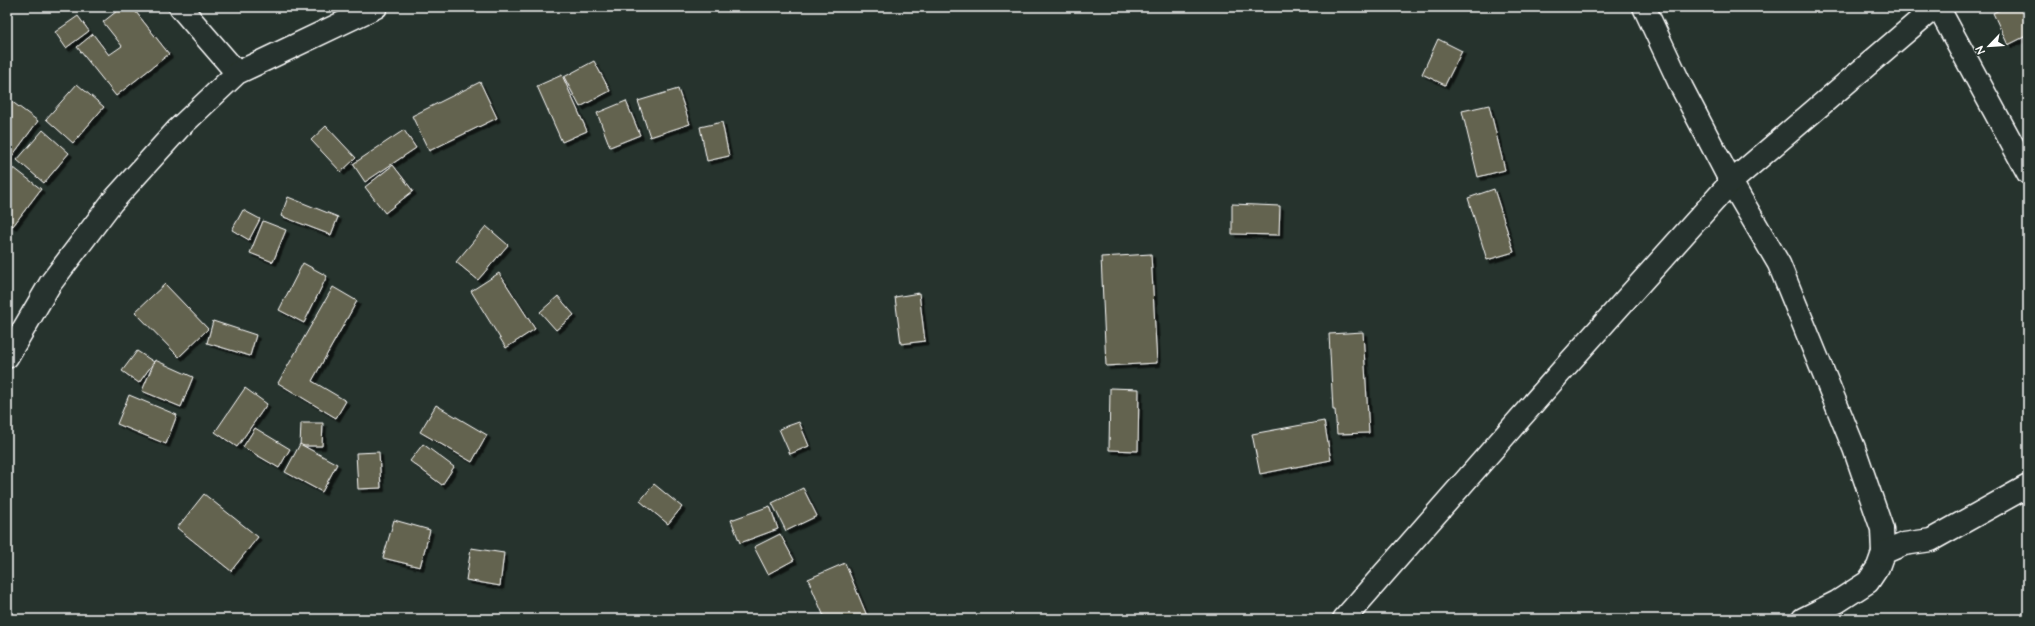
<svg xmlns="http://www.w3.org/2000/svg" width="2035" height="626" font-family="'Architects Daughter',sans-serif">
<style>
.building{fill:#64634f;stroke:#fff;filter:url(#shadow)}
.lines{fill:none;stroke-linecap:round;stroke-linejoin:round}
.street-casing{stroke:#fff;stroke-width:25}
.secondary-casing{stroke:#fff;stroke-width:25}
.street{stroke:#26332d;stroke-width:22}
.secondary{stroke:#26332d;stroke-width:22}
</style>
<defs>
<filter id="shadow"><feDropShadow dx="3.5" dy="3.5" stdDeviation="0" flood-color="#0009"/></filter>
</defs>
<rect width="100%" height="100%" fill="#26332d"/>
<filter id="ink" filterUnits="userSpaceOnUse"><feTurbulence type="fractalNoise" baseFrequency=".025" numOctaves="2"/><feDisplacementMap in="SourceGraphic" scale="8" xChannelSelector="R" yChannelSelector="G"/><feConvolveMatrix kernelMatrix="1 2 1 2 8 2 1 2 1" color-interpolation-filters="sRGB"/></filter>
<g filter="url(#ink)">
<g class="building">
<path d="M122,7H132L169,54L116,96L77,47L93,34L109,55L122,46L103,22Z"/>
<path d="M2005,7H2028V35L2008,45L1993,13Z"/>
<path d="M78,16L89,31L66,48L55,32Z"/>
<path d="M1438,39L1462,51L1445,85L1422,74Z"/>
<path d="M594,61L610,91L580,107L564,77Z"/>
<path d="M562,75L587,131L562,142L537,86Z"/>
<path d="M480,82L497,118L429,151L412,116Z"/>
<path d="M77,84L104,107L73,143L46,119Z"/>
<path d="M678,89L690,124L650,137L638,101Z"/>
<path d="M7,98L38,121L7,163Z"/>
<path d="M626,101L640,135L610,147L597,113Z"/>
<path d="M1489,105L1505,170L1478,177L1462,111Z"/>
<path d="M722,122L729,156L707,161L700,127Z"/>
<path d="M326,126L356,158L341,172L311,140Z"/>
<path d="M43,130L69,153L44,183L17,160Z"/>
<path d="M404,130L416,148L365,182L353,164Z"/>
<path d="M393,165L413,191L385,213L365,187Z"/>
<path d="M14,168L41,189L13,226L7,222V177Z"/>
<path d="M1494,189L1514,252L1487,260L1468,198Z"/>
<path d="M288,197L338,217L331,235L281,216Z"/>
<path d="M1232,204L1280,206L1279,235L1232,234Z"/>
<path d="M243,210L260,219L249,240L232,230Z"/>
<path d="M263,221L286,230L273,262L250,253Z"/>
<path d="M486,226L508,245L478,280L456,262Z"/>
<path d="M1151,254L1157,363L1106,366L1101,257Z"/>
<path d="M303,263L327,276L304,323L279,310Z"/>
<path d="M499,273L535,329L506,348L471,291Z"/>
<path d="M165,284L208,329L179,357L135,312Z"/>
<path d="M333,287L357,301L312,381L346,401L336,418L278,383Z"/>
<path d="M919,293L925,341L901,344L895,297Z"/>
<path d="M558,296L574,315L556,330L540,312Z"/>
<path d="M213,321L256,335L250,356L207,343Z"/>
<path d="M1363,332L1369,433L1337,434L1335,410H1333L1329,334Z"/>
<path d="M137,351L154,362L139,383L122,371Z"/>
<path d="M155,360L193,377L181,407L142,391Z"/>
<path d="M245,388L267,404L237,447L215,432Z"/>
<path d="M1110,388L1139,389L1138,451L1109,450Z"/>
<path d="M129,395L177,415L166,444L117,424Z"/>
<path d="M436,405L487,435L472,462L420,432Z"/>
<path d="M1324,421L1331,460L1260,474L1252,434Z"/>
<path d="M799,422L809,446L790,454L779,429Z"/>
<path d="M301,423H323L322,446H300Z"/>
<path d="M255,428L290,449L279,468L243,447Z"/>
<path d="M300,444L337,464L322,492L285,472Z"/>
<path d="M423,444L454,467L442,485L410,461Z"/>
<path d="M379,452L381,488L358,489L356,453Z"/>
<path d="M654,484L682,507L668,524L640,501Z"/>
<path d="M803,488L817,516L786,531L772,503Z"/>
<path d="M204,494L258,537L231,571L177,528Z"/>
<path d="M770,506L778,529L740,543L731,520Z"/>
<path d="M394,520L430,530L420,567L383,558Z"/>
<path d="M780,534L794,560L768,574L754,547Z"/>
<path d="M471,548L504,553L500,586L466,580Z"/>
<path d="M845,563L867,616L860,619H825L808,579Z"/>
</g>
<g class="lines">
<g class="street-casing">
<g id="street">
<path d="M180,7L237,73"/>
<path d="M1938,7L2028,173"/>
<path d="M1731,182L1779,264L1854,448L1882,529L1883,553L1878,567L1868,582L1837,602L1803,619"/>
<path d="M1883,553L1904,544L1931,540L2028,486"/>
<path d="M1344,619L1566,366L1731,182L1935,7"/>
</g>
</g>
<g class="secondary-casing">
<g id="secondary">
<path d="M1644,7L1682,88L1731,182"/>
<path d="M7,357L50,284L112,202L178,129L237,73L376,7"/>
</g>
</g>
<use href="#street" class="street"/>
<use href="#secondary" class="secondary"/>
</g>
</g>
<rect width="2035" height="626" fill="none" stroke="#26332d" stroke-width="24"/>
<rect x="12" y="12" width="2011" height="602" fill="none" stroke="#fff" stroke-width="1.5" filter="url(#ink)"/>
<g transform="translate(1989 46) rotate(245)" stroke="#26332d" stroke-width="3" paint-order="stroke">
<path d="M0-3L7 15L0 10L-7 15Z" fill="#ffffff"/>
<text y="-6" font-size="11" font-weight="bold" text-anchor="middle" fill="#ffffff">N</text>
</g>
</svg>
